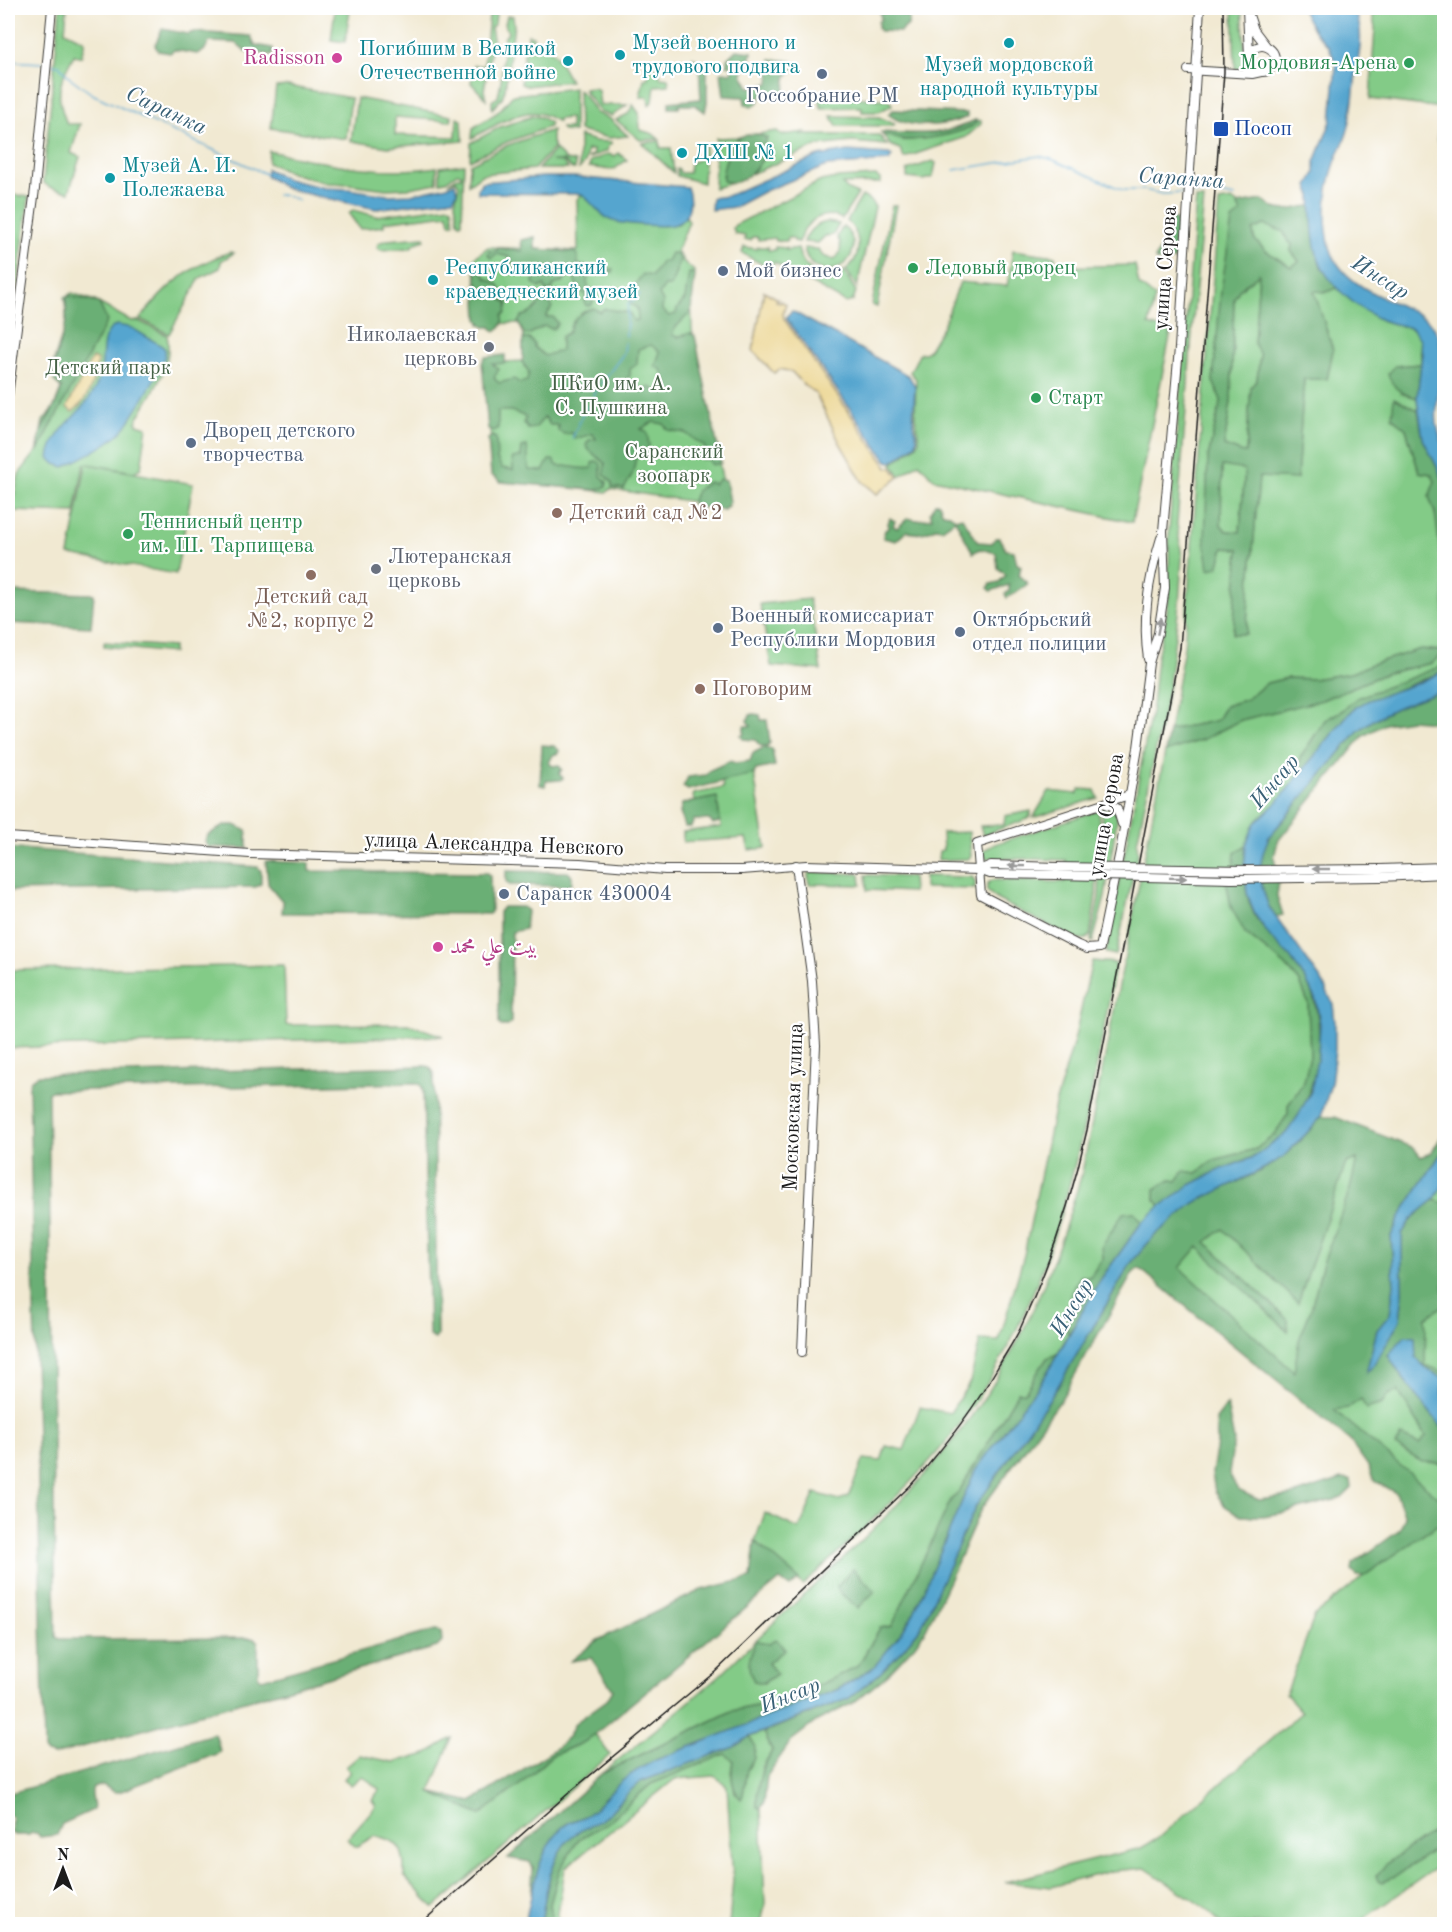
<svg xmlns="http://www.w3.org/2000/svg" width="1452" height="1932" font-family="'Old Standard TT',Amiri,serif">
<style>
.green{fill:#83cb87;stroke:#507452;stroke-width:1.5;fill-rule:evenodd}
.forest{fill:#6aaf74;stroke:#436648;stroke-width:1.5;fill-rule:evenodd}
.sand{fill:#eeda9e;stroke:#857b5d;stroke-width:1.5}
.water{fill:#55a5cf;stroke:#386076;stroke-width:1.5}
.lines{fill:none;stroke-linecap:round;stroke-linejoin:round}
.stream{stroke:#55a5cf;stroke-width:1.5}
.secondary-casing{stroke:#3c3b37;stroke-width:10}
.secondary{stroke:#fff;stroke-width:8}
.rail{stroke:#1c1c1c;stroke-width:1.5}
.secondary-bridge-casing{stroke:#3c3b37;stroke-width:10;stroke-linecap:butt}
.secondary-bridge{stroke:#fff;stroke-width:8}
.oneway{fill:#999}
.culture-dot{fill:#0f9aa8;stroke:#fff;stroke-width:2}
.hotel-dot{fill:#d1479c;stroke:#fff;stroke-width:2}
.leisure-dot{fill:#2e9e5b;stroke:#fff;stroke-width:2}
.service-dot{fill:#5c6f8a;stroke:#fff;stroke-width:2}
.transit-dot{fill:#1a4fb4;stroke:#fff;stroke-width:2}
.worship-dot{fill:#6b7280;stroke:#fff;stroke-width:2}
.education-dot{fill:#8d6e63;stroke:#fff;stroke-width:2}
.labels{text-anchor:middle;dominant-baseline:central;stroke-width:4.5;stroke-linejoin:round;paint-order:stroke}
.culture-label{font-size:21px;fill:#0d838f;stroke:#fff;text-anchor:start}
.hotel-label{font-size:21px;fill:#b23c85;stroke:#fff;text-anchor:end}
.leisure-label{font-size:21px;fill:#27864d;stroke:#fff;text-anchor:start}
.service-label{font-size:21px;fill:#4e5e75;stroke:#fff;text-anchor:start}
.transit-label{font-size:21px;fill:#164399;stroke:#fff;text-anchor:start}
.street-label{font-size:21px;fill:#1c1c1c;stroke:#fff}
.worship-label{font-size:21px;fill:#5b616d;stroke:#fff;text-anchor:end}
.park-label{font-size:21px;fill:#456247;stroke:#fff}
.education-label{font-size:21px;fill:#785e54;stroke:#fff;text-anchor:start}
.water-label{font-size:22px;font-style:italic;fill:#386076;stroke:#fff}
</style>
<rect width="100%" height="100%" fill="#fff"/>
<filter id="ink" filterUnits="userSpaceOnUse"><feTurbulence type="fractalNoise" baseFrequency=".0167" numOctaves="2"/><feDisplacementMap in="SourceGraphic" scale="12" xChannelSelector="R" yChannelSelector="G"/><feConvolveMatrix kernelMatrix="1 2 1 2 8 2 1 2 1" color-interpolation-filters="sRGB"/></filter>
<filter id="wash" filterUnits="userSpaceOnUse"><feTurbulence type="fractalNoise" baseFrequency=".008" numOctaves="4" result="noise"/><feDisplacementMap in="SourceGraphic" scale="24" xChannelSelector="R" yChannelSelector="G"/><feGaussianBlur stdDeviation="1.35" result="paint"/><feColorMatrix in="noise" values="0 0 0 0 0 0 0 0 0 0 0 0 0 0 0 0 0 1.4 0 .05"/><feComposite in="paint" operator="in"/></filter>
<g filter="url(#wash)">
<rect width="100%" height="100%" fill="#f1e9d2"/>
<g class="green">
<path d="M60,8H67L65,31L85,41L81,57L74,55C59,83 54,93 67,124H80L71,153L80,157L69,192L49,187L43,182Z"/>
<path d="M1233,8H1242L1246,65L1245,69H1235Z"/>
<path d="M1371,8H1444V151L1437,140L1442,108L1370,99L1375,28Z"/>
<path d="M335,9L350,11L345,42L331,40Z"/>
<path d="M492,13L496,14L495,23L491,28L493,38L484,90L486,99L471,83L474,65L484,66L489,16Z"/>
<path d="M507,16H513L514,25L505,89L502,98L492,109V101L498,97L501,81L504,38L508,33L505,24Z"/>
<path d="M528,35L533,36V41L542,42L555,54L570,81L527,86L521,84L525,45L528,44Z"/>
<path d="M659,67L660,77L668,78L669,85L655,86L653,101L649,105L648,97H640L644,79L648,78V68Z"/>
<path d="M288,86L351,98L346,139L271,128L276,87Z"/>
<path d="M574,88V132L563,131L561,128H570V118L558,119V122C551,118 544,113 536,113C516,111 489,129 472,138L473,128L498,112L513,95Z"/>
<path d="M595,88L598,90L600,105H627L612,116L600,112L583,89Z"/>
<path d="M578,90L585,96L596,113L610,119L628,136L609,138L579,131Z"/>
<path d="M819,94L889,100L892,105L879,112H862V107L821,108Z"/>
<path d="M357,98L452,116L451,121L395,117V135L456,137L457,118L462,120L463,141L388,147L351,141Z"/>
<path d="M633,105L639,113L640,130L653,134L659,139L640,140L616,120L628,114Z"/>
<path d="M533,116L541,117L550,123L549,127L507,142L470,160L471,143L500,127Z"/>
<path d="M831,116L879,117L895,124L892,126H837Z"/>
<path d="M975,120L981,121V124L966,137L904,158L900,149L890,145L883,135C891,135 898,140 906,140C922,140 965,134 976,123Z"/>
<path d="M552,130V142L554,147L534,169L483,174L469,184L470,164L508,145Z"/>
<path d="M777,131L782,135L805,132L801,135H879L887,145L852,142L817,146L751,174L765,155L763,145L767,138L757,134Z"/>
<path d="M579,136L595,141L611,142V144L608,146L607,151L588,158L593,155V150H587L585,163L579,169Z"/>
<path d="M740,137L728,154V183H733L714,188L716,138Z"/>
<path d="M660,141V148H671L674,173L642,143Z"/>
<path d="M705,144L703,183L677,176V169H679L680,173H689L690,163L699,159L700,150Z"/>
<path d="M555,149L566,160L575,162V169H572L564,161H551L563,162L568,169H538Z"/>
<path d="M269,151C324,163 380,176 437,167V183L410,188L386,189L349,184L327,183L291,173L268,163Z"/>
<path d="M618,153L627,160L613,170L589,167L591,161L608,154L615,156Z"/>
<path d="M933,161L936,163L933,177L924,180L907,178V170Z"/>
<path d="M464,164L462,222L460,223L458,221L455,202L459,185L456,180L448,183L457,177H461V174L457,173L446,181L440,182V167Z"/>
<path d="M876,176L880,179V183L842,184L848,190L858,194L842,219C823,209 804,221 799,242L794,241L793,238H787V241H776L775,238L758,240V237H752L751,240H745V236L735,234L733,228L735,225L821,181L836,178Z"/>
<path d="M8,194L29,197L17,287L8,286V235H10L14,207L8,205Z"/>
<path d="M582,194L609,219L635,224H678L686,216L689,222L677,251L684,262L694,271L691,293L692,330L728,507L610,489L607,492L498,480L494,472L483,363L525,361L523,323L480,324L474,258L488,247L578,251L577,199Z"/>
<path d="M862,196L871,201L875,207L857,287L846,270C862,257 862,235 847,221Z"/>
<path d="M1196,199H1204L1193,320L1177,524L1182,557L1179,605L1169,685L1137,843L1138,853L1116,955L1106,953L1152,707L1157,657L1166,617L1169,596V530Z"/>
<path d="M1232,200L1237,204L1242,213L1213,381L1221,400L1208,457L1207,495L1218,567L1224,548L1239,549L1233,634H1246L1259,476L1297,478L1304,378L1327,379L1333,350L1313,290L1327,292L1337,288L1358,306L1383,321L1413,329L1420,340L1421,364L1395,366L1401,393L1417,398L1418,410L1408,406L1406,429L1419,472L1431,474L1435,481L1429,497C1448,540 1444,604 1444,651L1421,649L1372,664L1351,673L1313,679L1287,678L1267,683L1247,699L1225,706L1217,720C1201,725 1185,725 1169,731L1184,647L1219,202Z"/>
<path d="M892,205H896L877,307L872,305Z"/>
<path d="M450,206L452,208L454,223L451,224L450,223L448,214L384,222V226L360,229L349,214L353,210L376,216Z"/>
<path d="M827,222L839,224L833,235L825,236L818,243L804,242C808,230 815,224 827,222Z"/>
<path d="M1264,225L1283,231L1288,241L1292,244L1291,251L1299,261L1291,268L1266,251L1254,239L1253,229Z"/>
<path d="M843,226C878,258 813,295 804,248L818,249L823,256L834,260C841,254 843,245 837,237Z"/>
<path d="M424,237L425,240L416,243L410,248L381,250L377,248L378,243L387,240Z"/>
<path d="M744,247L757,249V247H768V250H775V247L786,248V250L798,248C802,271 824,281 844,271L856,291L853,301L846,303L774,262L770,269L742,253Z"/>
<path d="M1013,250L1055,256L1056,267L1135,265L1139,285L1155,297L1149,325L1171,332L1132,522L934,479L919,463L900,476L892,464L917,445L919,440L915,417L916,379L910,372L920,353H924L928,351L943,326L960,282L1007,286Z"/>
<path d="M230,252L234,253L221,261L220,268L200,278L169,334L140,319C167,285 188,267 230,252Z"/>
<path d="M1259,274L1254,343L1260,354L1257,380L1251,387L1246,452L1243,453L1224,446L1231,402L1234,299L1239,290Z"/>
<path d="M72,293L95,301L131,321H139L167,335C174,369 150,393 136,422L137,424L147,427L141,468L134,472L88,464L193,484L176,574L69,555L86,464H84L75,513L11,511L19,474L37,451L43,421L54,407L61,389C42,370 63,343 66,321C67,314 65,305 64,297Z"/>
<path d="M1222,465L1245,469L1240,532L1227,531L1221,525Z"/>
<path d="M809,599L821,670L771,666L760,604Z"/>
<path d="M104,642L173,647V653L104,646Z"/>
<path d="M1444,652V665L1443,667L1357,698L1343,710L1325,720L1300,758V774L1278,801L1254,824L1246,845L1235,853L1245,933L1285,965L1300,982L1308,1003L1310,1056L1304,1082L1288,1105V1114L1274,1135L1256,1149L1214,1160L1197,1173L1177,1181L1170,1180L1156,1189L1155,1200L1161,1206L1142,1222L1134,1212L1090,1277L1081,1276L1065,1323L1068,1335L1057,1354L1047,1358L1025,1393L1018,1392L960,1490L951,1500L905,1602L892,1626L880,1628L858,1666L823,1683L771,1703L732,1711L601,1774C641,1741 682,1709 720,1675C744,1652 767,1628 792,1606C865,1539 936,1472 990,1389C1033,1323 1060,1248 1082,1173L1165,752L1204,739L1241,720L1322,700L1387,673L1432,663ZM776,1639L785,1649L768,1663L776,1674L764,1683L754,1681Z"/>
<path d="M754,774L766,848L749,850L746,838L683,842V832L721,827L717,798L694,802L693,794L723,788L722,780Z"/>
<path d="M1080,789L1095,790L1098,798L1033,818L1049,791L1077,794Z"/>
<path d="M1102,808L1116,812L1117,819L1105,897L1093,942L1091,941L1099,897Z"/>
<path d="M1099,810L1096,895L1090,936L1086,939L1077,940L998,900L987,891V884L992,880L1065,882L1066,860L985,858L982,854L984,850L995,844Z"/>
<path d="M1031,811V814L1028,819L983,835L980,826L1004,825L1005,816Z"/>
<path d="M969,832L971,856L968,859L938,860L939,851L943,850L942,833Z"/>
<path d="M811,872L860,874L861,885L809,884L808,874Z"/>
<path d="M866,875L912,877L913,892L867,890Z"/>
<path d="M924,876L972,877L975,881V889L924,888Z"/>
<path d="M1092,961L1116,963C1084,1137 1055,1316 936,1454C895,1501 848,1543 803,1585L755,1541L765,1513L799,1529L815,1493L839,1500L848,1497L864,1459L881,1461L886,1446L904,1450L920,1407L950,1413L970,1382L980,1340L999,1341L1024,1255L1055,1105L1074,1041Z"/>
<path d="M284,965L286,1025L408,1024L443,1036L8,1048V985L12,984V970Z"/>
<path d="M1321,1117L1424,1161L1444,1167V1513L1139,1253L1306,1134Z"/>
<path d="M1444,1520V1824L1386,1864L1395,1877L1444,1842V1862L1356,1924H1222L1205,1908L1145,1868L1112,1871L1051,1887L1005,1882L1141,1848L1157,1839L1302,1712L1286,1694L1315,1615L1364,1576Z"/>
<path d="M764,1732L772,1751L762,1768L757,1806L761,1808L765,1904L761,1924H729L733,1880L727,1786L715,1776L675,1779L565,1868L558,1914L559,1924H553L550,1904L560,1868L579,1839L607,1823L651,1784L725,1754L733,1760L731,1772L735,1793L741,1798L743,1795C744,1787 744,1777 747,1769C752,1755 760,1752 749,1737Z"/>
<path d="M595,1734L610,1755L434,1908L404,1876C405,1850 400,1840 374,1836L356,1847L347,1839L376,1806L372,1800L380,1789L362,1776L351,1785L344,1779L350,1772L346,1767L360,1755L393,1762L424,1755L452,1738L430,1792L480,1815L522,1783L551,1756L584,1742Z"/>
</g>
<g class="forest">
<path d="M879,8H887L884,13L897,8L899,13L909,17L908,25L900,32L880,31L878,29V22L881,19Z"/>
<path d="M162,29L188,34L194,32L251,36L255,45L273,48L272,55L247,52L236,43L209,42L204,51L197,54L174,50L170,53L158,51L155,45Z"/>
<path d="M736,50L752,52L749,67H744L742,74L749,87H757L769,83L771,59L792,61L795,69L786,76L785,95H762L756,105L751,107L745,104L744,97L724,96L721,73L723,72L731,73L733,66L727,65V59Z"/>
<path d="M693,57L707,67V102L705,112L695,105H679V108H669V102L701,99L699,66H687V63L692,62Z"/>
<path d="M893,110L967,113V117C946,127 907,130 888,114Z"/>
<path d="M975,120L976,123C965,134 922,140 906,140C898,140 891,135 883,135L881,132C918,133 941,138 975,120Z"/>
<path d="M757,134L767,138L763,145L765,155C756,170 742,188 723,181C721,169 730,141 742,136C747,135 753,134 757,134Z"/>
<path d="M1262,200C1267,202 1270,206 1275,208C1287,213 1299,206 1311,206L1315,243L1321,267L1337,288L1327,292L1314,291L1333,350L1327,379H1304L1297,479L1259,477L1246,634H1233L1239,549L1224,548L1218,567L1209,569L1205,541L1208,457L1221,400L1213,381L1221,291L1232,220L1241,213L1237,204ZM1264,225L1283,231L1288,241L1292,244L1291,251L1299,261L1291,267L1266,251L1254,239L1253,230ZM1259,274L1254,343L1260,355L1257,380L1251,387L1246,452L1243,453L1224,446L1231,402L1234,299L1239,290ZM1222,466L1245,470L1240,532L1227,531L1221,525Z"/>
<path d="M1172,218L1176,220L1179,228L1177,256L1174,260L1156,261L1155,258L1168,239L1170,220Z"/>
<path d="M535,237V249L574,252L578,256V265L613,269V272L593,274L587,279L588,287L595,294L592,305L587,306L584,303L586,296L576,284L573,275H568L563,282L554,285L552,290L547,292L544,285L540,288L533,283L535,272L531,269L523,271L513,266L509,257L497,254L491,258L488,255L489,251H496L499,248L522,251L521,240Z"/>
<path d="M671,253H676L680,260L671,286H665L659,294L663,302L662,310L669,316L676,314L677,309L685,299L689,273H693L695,275L691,312L676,327L672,335L678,337L690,333L695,336L721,463L712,465L708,459H701L699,455L705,449L704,446L685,433L668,430L664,424L653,422L641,429L647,432L649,446L646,455L636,457L633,473L624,489L612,487V482L604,474L605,463L589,450L586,445L589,440L596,439L593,434L575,439L572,433L564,434L558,431V425H550L545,417L535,428L528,429L524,423L526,417L511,411H498V428L493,431L488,429L482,363L485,357L505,355V363L493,364L499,369L494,378L499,383L514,379L520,383L527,381L529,372L522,362C524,354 522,347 523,339H530L534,344V347L545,356L561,350V337L569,332C571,319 582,311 594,308L600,312L603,309C612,309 619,312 629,312L634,321L638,320L637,308L630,304V291L637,289L636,283L643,274L652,276L662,261H667ZM651,345L660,352L655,366L662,370L668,387L660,392L649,387L631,391L625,380L630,376V369L637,364L638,349Z"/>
<path d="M477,268H480L486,278C500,286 500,281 503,300L508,303L506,313L503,315C504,323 502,329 494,331L491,327H484L478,319L477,298L479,295L476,293L479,285L476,279Z"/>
<path d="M70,296L99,303L107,321L39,449C38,433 44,424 52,411C56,404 59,395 62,388L54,381L53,368L66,322V298Z"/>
<path d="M549,298L552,307L546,317H553L558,324L553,329L544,326L530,334H524L518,322L522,316C539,312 536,301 549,298Z"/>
<path d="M1421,364L1417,398C1402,394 1393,389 1388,374L1395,366Z"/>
<path d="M1394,398L1418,410L1423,439L1444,481V580L1435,512L1429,497L1435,481L1431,474L1419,472L1406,429L1392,417Z"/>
<path d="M492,436L496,438L497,459L502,468L513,470L512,458L521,457L522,447L527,446L529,470L543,471L549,460H553L558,466C570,465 580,470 592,468V463L597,461L601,464V476L607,482L606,487L597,490L501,482L491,475L488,439Z"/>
<path d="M719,479L726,480L730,502L724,510L704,507L698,509L692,505C692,493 698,488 709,482L714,484Z"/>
<path d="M935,503H939L943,513L950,514L955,519L962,517L978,542L992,543L996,538H999L1006,550L1014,551L1017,564L1021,566L1019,575L1028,584L1007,598L1005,594L1009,591V585L991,591L988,588L991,584L999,582L1006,575L998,568L996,553L980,549L973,553L955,520L942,529L935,528C926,533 917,536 907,531L896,541L883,538L885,530L889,528L888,523L890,518L895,521L893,526L897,528L908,518L916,520L932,518L930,512Z"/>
<path d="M8,592L94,594L91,627L8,623Z"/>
<path d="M1421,649L1444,652L1432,663L1387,673L1322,700L1241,720L1204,739L1165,752L1169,731C1185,725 1201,725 1217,720L1225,706L1247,699L1267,683L1287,678L1313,679L1351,673L1372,664Z"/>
<path d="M1444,665V671L1356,707L1345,718L1300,774V758L1325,720L1343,710L1357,698Z"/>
<path d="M1444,690V723L1411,720L1385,724L1363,736L1278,841L1274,857L1279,882L1277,896L1283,915L1275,917C1264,900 1255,876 1261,856C1262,849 1266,843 1269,837L1358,731C1384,710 1413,701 1444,690Z"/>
<path d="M754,714L760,715L761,720H767L770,743L767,746H761L755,740L743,739L741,735L744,734V726H751L747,721L750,715Z"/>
<path d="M542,745L554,746L559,750V753L553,755L549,763L553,766L558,765L562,769L559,774L563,778L561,780L546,781L545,786L540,785Z"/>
<path d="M763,748L772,749L775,766L756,770L754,774L688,790L683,787L688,777L706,775L710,770L730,761L735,763L750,761L753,753Z"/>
<path d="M717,797L720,822L713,824L709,820H694L691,827H685L680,813L682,804Z"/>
<path d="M224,825H235L247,831V848L208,847L205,841L208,835Z"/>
<path d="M1246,845C1244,869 1243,894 1255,916C1265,932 1279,943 1291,957C1319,992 1323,1025 1316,1068C1311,1092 1303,1115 1286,1133C1277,1141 1264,1152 1253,1157C1241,1163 1227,1166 1215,1172C1195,1182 1178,1194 1161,1206L1155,1200V1189L1170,1180L1177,1181L1184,1171L1197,1173L1214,1160L1256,1149L1274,1135L1288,1114V1105L1304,1082L1310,1056L1308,1003L1300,982L1285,965L1245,933L1231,907L1226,880L1228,874L1233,871L1235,853Z"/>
<path d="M8,848L258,867L261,871V884L256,887L8,891Z"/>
<path d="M266,861L309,863V871L487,873L490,876L491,912L489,914L282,913L283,902L268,884Z"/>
<path d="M506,871L568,872L572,876V883L567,886L509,885L506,881Z"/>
<path d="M503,907H523L527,911L525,929L512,932L511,1022L508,1026H501L499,1024V912Z"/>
<path d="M426,1066L430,1067L434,1073L437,1335L435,1339L429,1336L423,1090L421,1085L415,1083L51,1091L48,1093L56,1637L60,1639L251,1638L255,1639L258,1642V1676L262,1679L436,1630L441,1631L442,1642L437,1647L54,1755L46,1753L44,1750L29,1086L31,1079L39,1075Z"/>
<path d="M1321,1117H1335L1414,1148L1421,1157L1432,1152L1444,1132V1149L1403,1211L1391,1236L1394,1285L1390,1315L1377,1330L1372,1350L1400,1320L1402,1301V1234L1411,1219L1434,1200L1444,1203V1305L1426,1318L1425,1365L1444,1372V1396L1435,1373L1428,1370L1416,1358L1388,1355L1402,1377L1444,1430V1467L1439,1463L1422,1462L1395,1446L1401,1436L1419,1444L1426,1436L1398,1391L1388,1395L1382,1404L1366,1409L1361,1399L1348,1408L1334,1410L1444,1502V1520L1364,1576H1357L1352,1571L1353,1564L1400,1530L1405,1517L1396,1493L1374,1481L1368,1466L1350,1441L1139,1268L1133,1273L1060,1401L981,1509L949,1581L926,1629L915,1645L885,1677L853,1703L817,1721L791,1741L767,1776L764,1803L761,1808L757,1807C756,1785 761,1770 772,1751L764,1732L848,1699L879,1674L904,1648L921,1627L976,1506L1057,1388L1131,1263C1149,1240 1171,1217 1195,1202C1218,1188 1244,1181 1267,1167C1288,1155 1305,1136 1321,1117ZM1357,1159L1350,1189L1322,1266L1311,1309L1299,1340L1294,1372L1180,1268L1198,1247L1288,1331V1320L1206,1242L1223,1229L1298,1303L1346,1163Z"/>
<path d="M1134,1212L1142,1222L1101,1279L1068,1335C1064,1317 1068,1290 1081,1276L1090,1277L1103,1258L1102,1246L1123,1213Z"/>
<path d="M1057,1354L1044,1378L975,1471L914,1613L902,1632L874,1667L839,1689L656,1760L623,1780L588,1815L566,1824L545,1852L531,1895L533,1869L530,1862L508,1858L601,1774L732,1711L771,1703L823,1683L858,1666L880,1628L892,1626L951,1500L960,1490L1018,1392H1025L1047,1358Z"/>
<path d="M1227,1405L1234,1440L1229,1474L1238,1490L1259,1500L1290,1496L1342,1479L1351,1480L1352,1488L1342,1498L1283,1513L1263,1516H1241L1225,1506L1215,1492L1212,1473L1217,1443L1216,1419Z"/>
<path d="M755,1541L799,1579L790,1587L780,1580L595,1734L584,1742L551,1756L522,1783L480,1815L429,1792L471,1802L554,1750L569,1736L575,1723L607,1700L613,1690L591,1658L571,1661L596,1641L701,1590L751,1578Z"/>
<path d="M853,1569L875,1591L858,1608L839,1592L837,1586Z"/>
<path d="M776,1639L785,1649L768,1663L777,1674L763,1683L754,1681C745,1667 750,1655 755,1640L769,1644Z"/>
<path d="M213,1734L216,1736L220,1751L219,1753L119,1792H114L103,1785L93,1788C89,1796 96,1803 93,1810L62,1824L57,1835L40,1837L37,1833H32L29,1835H14L11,1832L12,1817L8,1814V1754V1790L11,1793Z"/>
<path d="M749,1737L755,1745L754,1758L747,1770L743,1795L741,1799C731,1790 731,1773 733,1760L725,1754L651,1784L607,1823L579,1839L560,1869L550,1904L553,1924H541C545,1897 550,1851 575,1834C585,1827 598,1824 607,1815C619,1804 627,1792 640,1782L734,1747Z"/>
<path d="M1444,1824V1842L1395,1877L1383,1882L1378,1880L1376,1876L1386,1864Z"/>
</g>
<g class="sand">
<path d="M764,291L778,299L776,301L780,303L781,301L786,304L783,313L784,319L888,468L891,467L899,477L877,494L862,481L840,443L816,394L803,384L792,372L780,369L774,373L753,351Z"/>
<path d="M92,358L98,361C94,380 89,401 72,412L67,407Z"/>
</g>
<g class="water">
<path d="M1301,8H1355C1357,15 1359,22 1360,30C1362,45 1358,60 1356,75C1353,94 1353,115 1347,133C1344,143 1338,153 1335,163C1325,191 1323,218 1330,247C1338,277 1370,293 1397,304C1409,310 1423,314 1432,325C1452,349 1433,394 1437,423C1438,432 1442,440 1444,449C1447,458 1445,471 1444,481L1423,439L1417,398L1422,354L1420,340L1413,329C1403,325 1391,324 1381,320C1359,309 1334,290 1322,267C1311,246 1312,216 1311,193L1308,186L1315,173V162L1331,121L1336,64L1329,47L1314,31Z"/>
<path d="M848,151L889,154L892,156L889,161L827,166L765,191L735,207L711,210L712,198L727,196L818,156Z"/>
<path d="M267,169L287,179L325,188L348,189L388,195L411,194L447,186L455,183L457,192L453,199L376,209L316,196L285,188L266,176Z"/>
<path d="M543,177H574L687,187C692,200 691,218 676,224C667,228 620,224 610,220C600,215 590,201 582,194L478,193V188L482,182Z"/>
<path d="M792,311L909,376L915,386L913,420L917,438L916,444L892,462L887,461L786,318Z"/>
<path d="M117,325L132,328L162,346C165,349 166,349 165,354C165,365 129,424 121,432C105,447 83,457 64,467L55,464L49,458C52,429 83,414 95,389C97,383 100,377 101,371C104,356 99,332 117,325Z"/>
<path d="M1444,671V690C1413,701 1384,710 1358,731L1269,837C1257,864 1258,879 1269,907L1322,981L1333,1004L1335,1022V1050L1331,1084L1321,1117L1306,1134L1283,1157L1265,1168L1194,1203L1154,1236L1131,1263L1057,1388L976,1506L921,1627L904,1648L879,1674L848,1699L749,1737L734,1747L640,1782C627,1792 619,1804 607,1815C598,1824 585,1827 575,1834C550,1851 545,1897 541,1924H525C531,1895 540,1841 567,1824C573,1820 582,1819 588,1814C600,1805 610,1792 621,1782C632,1772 644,1766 656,1760L839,1689L874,1667L902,1632L914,1613L975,1471L1044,1378L1101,1279L1142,1222L1161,1206L1190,1185L1217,1171L1254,1157L1286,1133L1298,1116L1311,1091L1318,1055L1320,1024L1316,1001L1306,980L1290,957L1271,938L1255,915L1247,893L1244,867L1246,845L1254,824L1278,801L1345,718L1356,707L1369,700L1418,683Z"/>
<path d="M1444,1149V1184L1434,1200L1411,1219L1402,1234V1301L1400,1320L1375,1364L1366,1373L1377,1330L1390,1314L1394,1285L1391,1236L1403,1211Z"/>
<path d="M1405,1336L1415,1337L1416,1358L1428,1370L1444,1379L1442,1392L1444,1396V1430L1402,1377L1388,1355Z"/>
</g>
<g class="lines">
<g class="stream">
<path d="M8,61L43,63"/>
<path d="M50,64L59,65L69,77L92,94L268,175"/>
<path d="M954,170L1039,156L1051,159L1123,190H1145L1162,194L1184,193"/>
<path d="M1192,194L1203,191L1235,197"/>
<path d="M277,195H285L298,200"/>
<path d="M626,336L628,304L640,294"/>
<path d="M601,384L624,353L625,342"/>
<path d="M593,395L598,388"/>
<path d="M572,439L586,406"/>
</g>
</g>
</g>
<g filter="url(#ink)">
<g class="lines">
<g class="secondary-casing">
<g id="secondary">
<path d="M1247,8L1249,57"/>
<path d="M1249,15L1254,30L1267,47"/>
<circle cx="1262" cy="59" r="13"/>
<path d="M1188,70L1252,74L1261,72"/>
<path d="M8,396L35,189L52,8"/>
<path d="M1148,659C1142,619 1149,576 1161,538"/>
<path d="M1129,795L977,844L981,895L1078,945L1087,949L1100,948L1120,851L1138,748L1149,663L1158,633L1165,588L1163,531L1179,348L1200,8"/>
<path d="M1106,804L1117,808L1122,824"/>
<path d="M8,837L250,854L580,863L665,870H742L806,865L979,870L990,874L1056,875"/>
<path d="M796,865L812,981L816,1045L802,1352"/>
<path d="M1380,869L1444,867"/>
<path d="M979,870L991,865L1057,867"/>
<path d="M1380,877L1444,874"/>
</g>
</g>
<use href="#secondary" class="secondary"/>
<path class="rail" d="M420,1924L570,1792L715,1672L910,1486C944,1448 974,1409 999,1365C1006,1353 1014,1341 1020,1329C1050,1265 1072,1198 1087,1130L1180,648L1224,72L1223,8"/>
<g class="secondary-bridge-casing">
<g id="secondary-bridge">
<path d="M1057,867L1248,870L1380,869"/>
<path d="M1056,875L1232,879L1380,877"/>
</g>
</g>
<use href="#secondary-bridge" class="secondary-bridge"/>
</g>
<defs><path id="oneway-solid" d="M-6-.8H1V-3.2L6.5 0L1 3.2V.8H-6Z" transform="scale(1.5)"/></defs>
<g class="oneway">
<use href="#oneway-solid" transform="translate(1159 626) rotate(-79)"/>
<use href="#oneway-solid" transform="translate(1017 866) rotate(-179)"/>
<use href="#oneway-solid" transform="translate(1321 869) rotate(180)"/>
<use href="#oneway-solid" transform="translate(1178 878) rotate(1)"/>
</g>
</g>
<g class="culture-dot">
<circle cx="1009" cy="43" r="6"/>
<circle cx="620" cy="55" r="6"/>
<circle cx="568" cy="61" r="6"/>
<circle cx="682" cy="153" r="6"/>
<circle cx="110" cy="178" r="6"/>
<circle cx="433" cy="280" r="6"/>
</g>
<g class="hotel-dot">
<circle cx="337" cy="58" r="6"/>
<circle cx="438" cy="947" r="6"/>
</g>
<g class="leisure-dot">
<circle cx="1409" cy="63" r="6"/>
<circle cx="913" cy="268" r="6"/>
<circle cx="1036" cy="398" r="6"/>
<circle cx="128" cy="534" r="6"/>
</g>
<g class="service-dot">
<circle cx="822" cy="74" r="6"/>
<circle cx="723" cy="271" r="6"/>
<circle cx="191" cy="443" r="6"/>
<circle cx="718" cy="628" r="6"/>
<circle cx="960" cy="632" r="6"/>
<circle cx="504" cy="894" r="6"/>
</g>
<rect class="transit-dot" x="1213" y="121" width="16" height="16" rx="3"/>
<g class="worship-dot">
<circle cx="489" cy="347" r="6"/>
<circle cx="376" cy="569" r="6"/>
</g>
<g class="education-dot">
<circle cx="557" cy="513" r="6"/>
<circle cx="311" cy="575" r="6"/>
<circle cx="700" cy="689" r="6"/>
</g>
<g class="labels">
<g class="culture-label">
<text x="632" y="43">Музей военного и<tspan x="632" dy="24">трудового подвига</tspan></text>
<text x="556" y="49" text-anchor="end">Погибшим в Великой<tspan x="556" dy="24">Отечественной войне</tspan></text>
<text x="1009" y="65" text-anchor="middle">Музей мордовской<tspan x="1009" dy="24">народной культуры</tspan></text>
<text x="694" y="153">ДХШ № 1</text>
<text x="122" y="166">Музей А. И.<tspan x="122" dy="24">Полежаева</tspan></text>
<text x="445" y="268">Республиканский<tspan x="445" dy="24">краеведческий музей</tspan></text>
</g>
<g class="hotel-label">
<text x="325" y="58">Radisson</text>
<text x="450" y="947" text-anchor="start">بيت علي محمد</text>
</g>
<g class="leisure-label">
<text x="1397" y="63" text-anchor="end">Мордовия-Арена</text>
<text x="925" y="268">Ледовый дворец</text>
<text x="1048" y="398">Старт</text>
<text x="140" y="522">Теннисный центр<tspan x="140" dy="24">им. Ш. Тарпищева</tspan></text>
</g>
<g class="service-label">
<text x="822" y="96" text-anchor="middle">Госсобрание РМ</text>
<text x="735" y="271">Мой бизнес</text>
<text x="203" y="431">Дворец детского<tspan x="203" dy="24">творчества</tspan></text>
<text x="730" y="616">Военный комиссариат<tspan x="730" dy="24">Республики Мордовия</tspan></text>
<text x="972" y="620">Октябрьский<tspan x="972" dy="24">отдел полиции</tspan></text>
<text x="516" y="894">Саранск 430004</text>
</g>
<g class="transit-label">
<text x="1234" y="129">Посоп</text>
</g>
<g class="street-label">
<text transform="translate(1166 268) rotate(-86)">улица Серова</text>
<text transform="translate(1107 815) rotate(-80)">улица Серова</text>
<text transform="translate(494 845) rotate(2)">улица Александра Невского</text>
<text transform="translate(794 1107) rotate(-88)">Московская улица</text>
</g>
<g class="worship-label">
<text x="477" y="335">Николаевская<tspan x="477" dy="24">церковь</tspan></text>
<text x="388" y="557" text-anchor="start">Лютеранская<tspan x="388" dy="24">церковь</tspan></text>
</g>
<g class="park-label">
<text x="108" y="368">Детский парк</text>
<text x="611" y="384">ПКиО им. А.<tspan x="611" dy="24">С. Пушкина</tspan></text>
<text x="674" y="452">Саранский<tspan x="674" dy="24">зоопарк</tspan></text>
</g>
<g class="education-label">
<text x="569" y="513">Детский сад №2</text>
<text x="311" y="597" text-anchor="middle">Детский сад<tspan x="311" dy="24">№2, корпус 2</tspan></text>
<text x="712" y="689">Поговорим</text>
</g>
<g class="water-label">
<text transform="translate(166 111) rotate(25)">Саранка</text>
<text transform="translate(1181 179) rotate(4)">Саранка</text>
<text transform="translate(1380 278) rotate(32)">Инсар</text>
<text transform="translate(1275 782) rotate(-50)">Инсар</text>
<text transform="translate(1072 1308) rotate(-59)">Инсар</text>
<text transform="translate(790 1696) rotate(-22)">Инсар</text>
</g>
</g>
<rect width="1452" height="1932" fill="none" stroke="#fff" stroke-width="30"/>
<g transform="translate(63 1869)" stroke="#ffffff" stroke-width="4.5" paint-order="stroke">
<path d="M0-4.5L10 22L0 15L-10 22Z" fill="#1c1c1c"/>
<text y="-9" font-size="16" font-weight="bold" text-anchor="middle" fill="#1c1c1c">N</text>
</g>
</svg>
